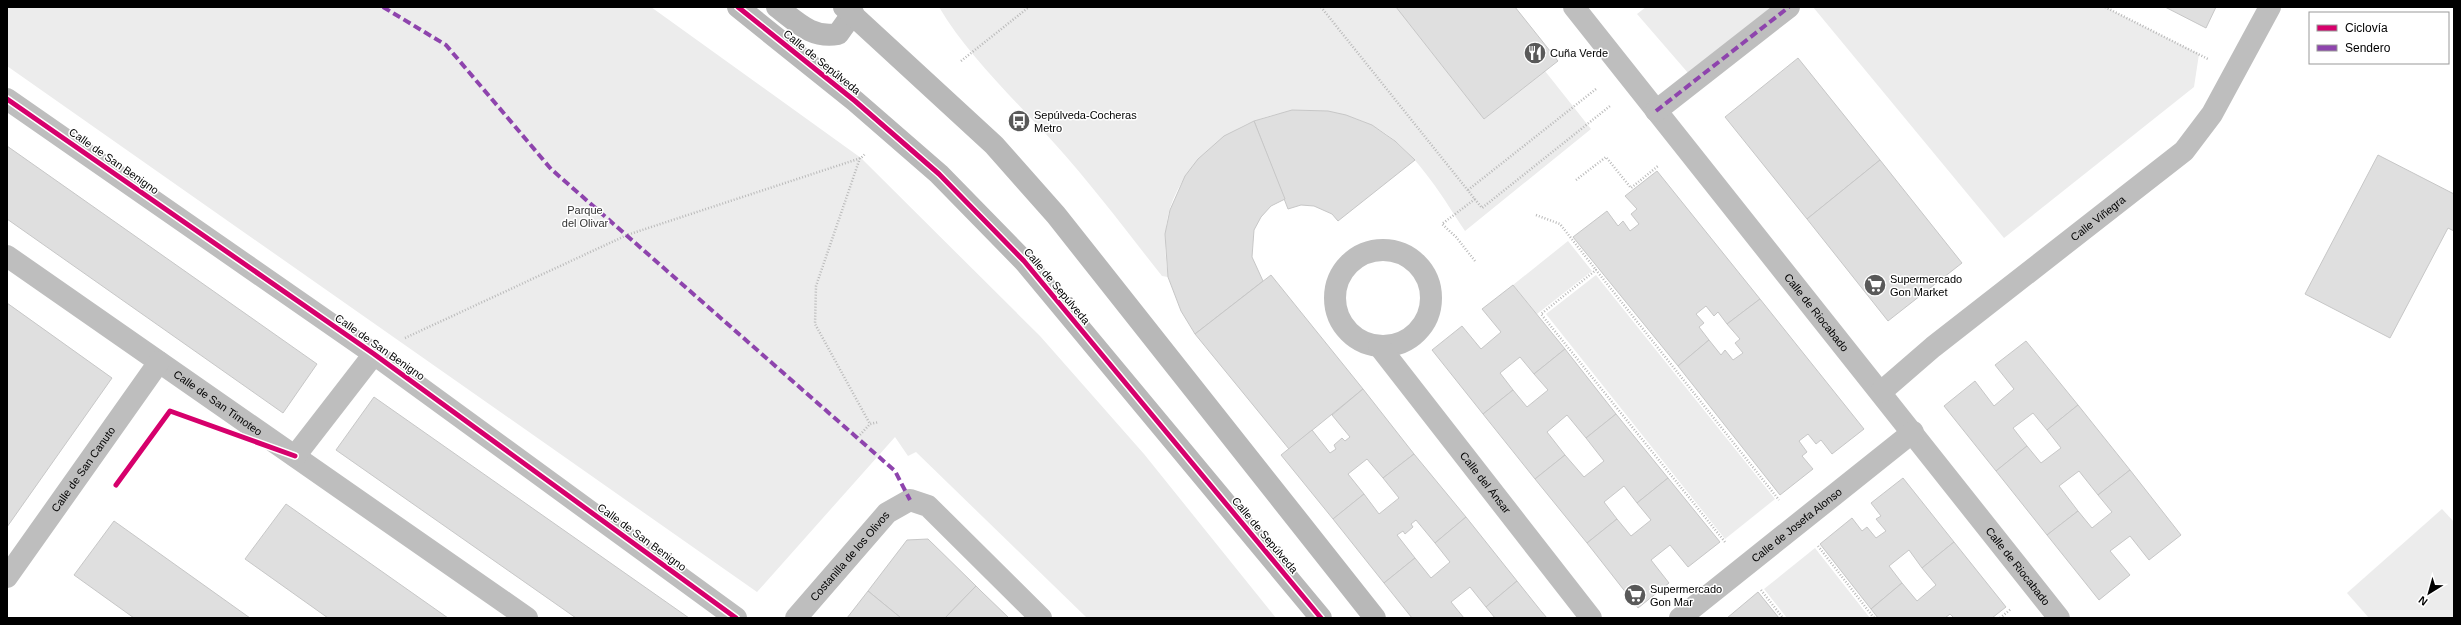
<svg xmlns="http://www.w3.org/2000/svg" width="2461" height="625" font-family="Helvetica,sans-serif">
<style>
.green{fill:#ececec}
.building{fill:#dfdfdf;stroke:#c7c7c7}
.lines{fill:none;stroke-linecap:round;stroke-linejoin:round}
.path{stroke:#b9b9b9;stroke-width:2.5;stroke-dasharray:1 2;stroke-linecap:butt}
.street{stroke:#bebebe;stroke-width:22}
.secondary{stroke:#b8b8b8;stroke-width:22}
.quiet{stroke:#8e44ad;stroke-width:4;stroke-dasharray:8 4;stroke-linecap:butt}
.cycleway-casing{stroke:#fff;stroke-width:8}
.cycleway{stroke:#d6006c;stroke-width:5}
.labels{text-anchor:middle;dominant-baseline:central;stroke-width:3;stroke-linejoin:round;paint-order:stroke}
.poi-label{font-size:11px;fill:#000;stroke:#fff;text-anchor:start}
.street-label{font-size:11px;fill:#000;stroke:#fff}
.park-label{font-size:11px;fill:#333;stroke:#fff}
</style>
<rect width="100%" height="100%" fill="#fff"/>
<g class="green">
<path d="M7,7H651L861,158L1040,336L1144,454L1276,618H1087L916,452L908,456L895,437L757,592L7,66Z"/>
<path d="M939,7H1396L1484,119L1545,71L1591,129L1465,231C1440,193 1413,146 1371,125C1294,87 1198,127 1170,208C1163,230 1165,255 1168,277L1162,276C1127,232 1093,186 1055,144C1017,102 967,55 939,7Z"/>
<path d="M1646,7H1789L1695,81L1637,14Z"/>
<path d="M1813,7H2105L2199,54L2194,87L2004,238Z"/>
<path d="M1568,241L1592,271L1537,314L1513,285Z"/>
<path d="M1596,275L1775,499L1725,539L1546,314Z"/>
<path d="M2442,509L2454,522V618H2369L2347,593Z"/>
<path d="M1815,548L1870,618H1787L1764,589Z"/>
</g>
<g class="building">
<path d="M1396,7H1515L1558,61L1484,119Z"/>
<path d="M2165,7H2216L2206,28Z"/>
<path d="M1798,58L1880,160L1807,219L1725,117Z"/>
<path d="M1292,110L1328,111L1346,115L1372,125L1395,141L1415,160L1338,221L1332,214L1314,206L1301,205L1288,209L1254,121Z"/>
<path d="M1254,121L1285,199L1271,206L1261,217L1254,230L1252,257L1263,281L1195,334L1181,311L1168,277L1165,234L1170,210L1185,176L1198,159L1224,136Z"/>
<path d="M7,146L317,364L283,413L7,219Z"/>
<path d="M2378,155L2454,194V231L2448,228L2390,338L2305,294Z"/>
<path d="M1880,160L1962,263L1888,321L1807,219Z"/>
<path d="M1657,171L1760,299L1727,324L1718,312L1714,316L1706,306L1696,314L1704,323L1699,327L1709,340L1678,366L1573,237L1607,211L1618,226L1623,221L1630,231L1639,224L1631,214L1637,209L1625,196Z"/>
<path d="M1271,275L1363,389L1289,449L1195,334Z"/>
<path d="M1513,285L1565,349L1534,374L1520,357L1500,373L1513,390L1483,414L1432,350L1462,326L1481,349L1501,332L1482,309Z"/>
<path d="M1760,299L1864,429L1832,454L1821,440L1816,444L1808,434L1799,441L1807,452L1802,456L1813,469L1780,495L1678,366L1709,340L1721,355L1725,350L1733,360L1743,353L1735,343L1740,339L1727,324Z"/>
<path d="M7,303L112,378L7,527Z"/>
<path d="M2026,341L2078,405L2047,430L2033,413L2013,428L2027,446L1996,471L1944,406L1975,381L1994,406L2014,389L1995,365Z"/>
<path d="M1565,349L1616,414L1586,438L1567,415L1547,432L1565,455L1535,479L1483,414L1513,390L1527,407L1548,390L1534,374Z"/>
<path d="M1363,389L1414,454L1383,478L1367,459L1348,474L1364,494L1333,519L1281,455L1312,430L1330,453L1336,449L1334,445L1342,438L1345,441L1350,437L1332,415Z"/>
<path d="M374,397L689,618H576L336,450Z"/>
<path d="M2078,405L2130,470L2098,495L2079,471L2059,486L2078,511L2047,535L1996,471L2027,446L2041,463L2061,448L2047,430Z"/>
<path d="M1616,414L1668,478L1637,503L1624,486L1604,502L1617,519L1587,543L1535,479L1565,455L1584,477L1604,461L1586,438Z"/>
<path d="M1414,454L1466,517L1435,543L1416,520L1411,524L1413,527L1405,534L1403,531L1397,535L1415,558L1384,583L1333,519L1364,494L1379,514L1399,498L1383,478Z"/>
<path d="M2130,470L2181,535L2149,560L2130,536L2110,551L2130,575L2099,600L2047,535L2078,511L2092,528L2112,512L2098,495Z"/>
<path d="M1668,478L1720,542L1688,567L1670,545L1651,560L1669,583L1638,608L1587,543L1617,519L1631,536L1651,520L1637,503Z"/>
<path d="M1903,478L1954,542L1922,568L1909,550L1889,566L1902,583L1871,609L1820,544L1852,518L1862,531L1867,527L1876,538L1886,531L1876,519L1881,516L1871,503Z"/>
<path d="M286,504L448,618H328L245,559Z"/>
<path d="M1466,517L1517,581L1486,607L1470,587L1451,602L1464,618H1412L1384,583L1415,558L1431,578L1450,562L1435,543Z"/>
<path d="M114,521L250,618H134L74,575Z"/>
<path d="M928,539L976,586L945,618H901L868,591L907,540Z"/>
<path d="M1954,542L2006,607L1992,618H1954L1950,614L1945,618H1878L1871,609L1902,583L1917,601L1936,585L1922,568Z"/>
<path d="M1517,581L1541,611L1547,618H1495L1486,607Z"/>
<path d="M976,586L982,592L1009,618H945Z"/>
<path d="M868,591L901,618H847Z"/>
<path d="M1758,592L1779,618H1727Z"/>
</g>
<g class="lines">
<g class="path">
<path d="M1321,7L1482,208L1610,106"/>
<path d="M2105,7L2208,59"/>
<path d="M961,61L1029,7"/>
<path d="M860,158L816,286L815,324L870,424"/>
<path d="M1576,180L1606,157L1631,188L1658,166"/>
<path d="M1468,190L1596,89"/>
<path d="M1536,215L1560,224L1596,270"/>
<path d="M1475,261L1456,237L1442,224L1475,199"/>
<path d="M405,338L627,235L861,158L865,154"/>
<path d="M858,437L870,424L879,422"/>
<path d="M1725,542L1541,314L1596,270L1779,500"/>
<path d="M1818,546L1874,618"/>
<path d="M1761,590L1783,618"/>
<path d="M2000,618L2011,609"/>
</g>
<g class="street">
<path id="s1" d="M1574,7L2059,618"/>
<path d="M7,99L374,354L736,618"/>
<path d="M1656,111L1789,7"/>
<circle cx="1383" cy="298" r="48"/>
<path id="s2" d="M7,256L527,618"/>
<path id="s3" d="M1379,346L1591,618"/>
<path id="s4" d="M1881,392L1933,347L2184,151L2212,114L2270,7"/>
<path d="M295,456L374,354"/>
<path id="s5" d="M7,577L159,362"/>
<path id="s6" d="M796,618L887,513L910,500L928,506L1041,618"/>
<path id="s7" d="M1680,618L1913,432"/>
</g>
<g class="secondary">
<path d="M738,7L855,101L939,174L1024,261L1321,618"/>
<path d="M777,7C797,22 812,39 838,34L853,13"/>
<path d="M844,7L994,145L1056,215L1375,618"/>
</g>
<g class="quiet">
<path d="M383,7L446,45L551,169L895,471L910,500"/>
<path d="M1656,111L1789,7"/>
</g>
<g class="cycleway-casing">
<g id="cycleway">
<path d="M738,7L855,101L939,174L1024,261L1321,618"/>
<path d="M7,99L374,354L736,618"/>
<path d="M116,485L170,411L295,456"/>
</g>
</g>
<use href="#cycleway" class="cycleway"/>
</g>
<defs>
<g id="restaurant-disc" transform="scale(1.15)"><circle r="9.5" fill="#595959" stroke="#fff"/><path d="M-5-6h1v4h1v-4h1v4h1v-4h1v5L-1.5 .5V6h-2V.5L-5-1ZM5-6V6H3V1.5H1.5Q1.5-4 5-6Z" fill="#fff"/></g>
<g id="bus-disc" transform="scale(1.15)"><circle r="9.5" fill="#595959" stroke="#fff"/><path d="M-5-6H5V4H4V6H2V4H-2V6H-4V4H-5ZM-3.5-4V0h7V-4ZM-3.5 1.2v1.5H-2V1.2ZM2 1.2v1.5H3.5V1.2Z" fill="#fff"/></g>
<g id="supermarket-disc" transform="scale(1.15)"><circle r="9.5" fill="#595959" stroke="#fff"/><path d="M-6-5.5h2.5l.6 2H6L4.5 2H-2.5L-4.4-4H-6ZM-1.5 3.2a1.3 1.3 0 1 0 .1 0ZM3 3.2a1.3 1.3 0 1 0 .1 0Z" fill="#fff"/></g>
</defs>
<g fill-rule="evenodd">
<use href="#restaurant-disc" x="1535" y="53"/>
<use href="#bus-disc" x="1019" y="121"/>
<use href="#supermarket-disc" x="1875" y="285"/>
<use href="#supermarket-disc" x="1635" y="595"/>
</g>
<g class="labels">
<g class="poi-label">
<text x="1550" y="53">Cuña Verde</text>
<text x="1034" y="115">Sepúlveda-Cocheras<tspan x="1034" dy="13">Metro</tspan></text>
<text x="1890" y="279">Supermercado<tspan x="1890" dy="13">Gon Market</tspan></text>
<text x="1650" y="589">Supermercado<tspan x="1650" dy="13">Gon Mar</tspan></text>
</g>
<g class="street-label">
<text transform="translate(822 62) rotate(39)">Calle de Sepúlveda</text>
<text transform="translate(114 161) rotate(35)">Calle de San Benigno</text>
<text stroke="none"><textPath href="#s4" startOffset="278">Calle Viñegra</textPath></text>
<text transform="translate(1057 286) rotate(50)">Calle de Sepúlveda</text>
<text stroke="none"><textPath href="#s1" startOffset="390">Calle de Riocabado</textPath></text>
<text transform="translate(380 347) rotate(35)">Calle de San Benigno</text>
<text stroke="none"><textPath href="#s2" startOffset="257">Calle de San Timoteo</textPath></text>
<text stroke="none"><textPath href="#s5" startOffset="132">Calle de San Canuto</textPath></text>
<text stroke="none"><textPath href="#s3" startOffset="173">Calle del Ánsar</textPath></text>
<text stroke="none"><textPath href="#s7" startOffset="149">Calle de Josefa Alonso</textPath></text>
<text transform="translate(1265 535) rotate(50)">Calle de Sepúlveda</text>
<text transform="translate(642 537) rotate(36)">Calle de San Benigno</text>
<text stroke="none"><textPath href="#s6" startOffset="82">Costanilla de los Olivos</textPath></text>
<text stroke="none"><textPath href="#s1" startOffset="714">Calle de Riocabado</textPath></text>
</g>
<g class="park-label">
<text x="585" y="210">Parque<tspan x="585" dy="13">del Olivar</tspan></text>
</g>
</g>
<rect width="2461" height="625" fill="none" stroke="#000000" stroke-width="16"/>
<rect x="2309" y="12" width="140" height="52" fill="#ffffff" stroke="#999999"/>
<rect x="2317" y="25" width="20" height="6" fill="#d6006c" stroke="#999999"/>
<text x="2345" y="32" font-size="12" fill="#000000">Ciclovía</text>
<rect x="2317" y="45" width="20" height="6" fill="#8e44ad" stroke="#999999"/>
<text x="2345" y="52" font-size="12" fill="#000000">Sendero</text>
<g transform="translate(2429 593) rotate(217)" stroke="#ffffff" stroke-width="3" paint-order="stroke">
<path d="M0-3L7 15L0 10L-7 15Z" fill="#000000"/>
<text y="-6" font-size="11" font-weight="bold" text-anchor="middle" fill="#000000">N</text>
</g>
</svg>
